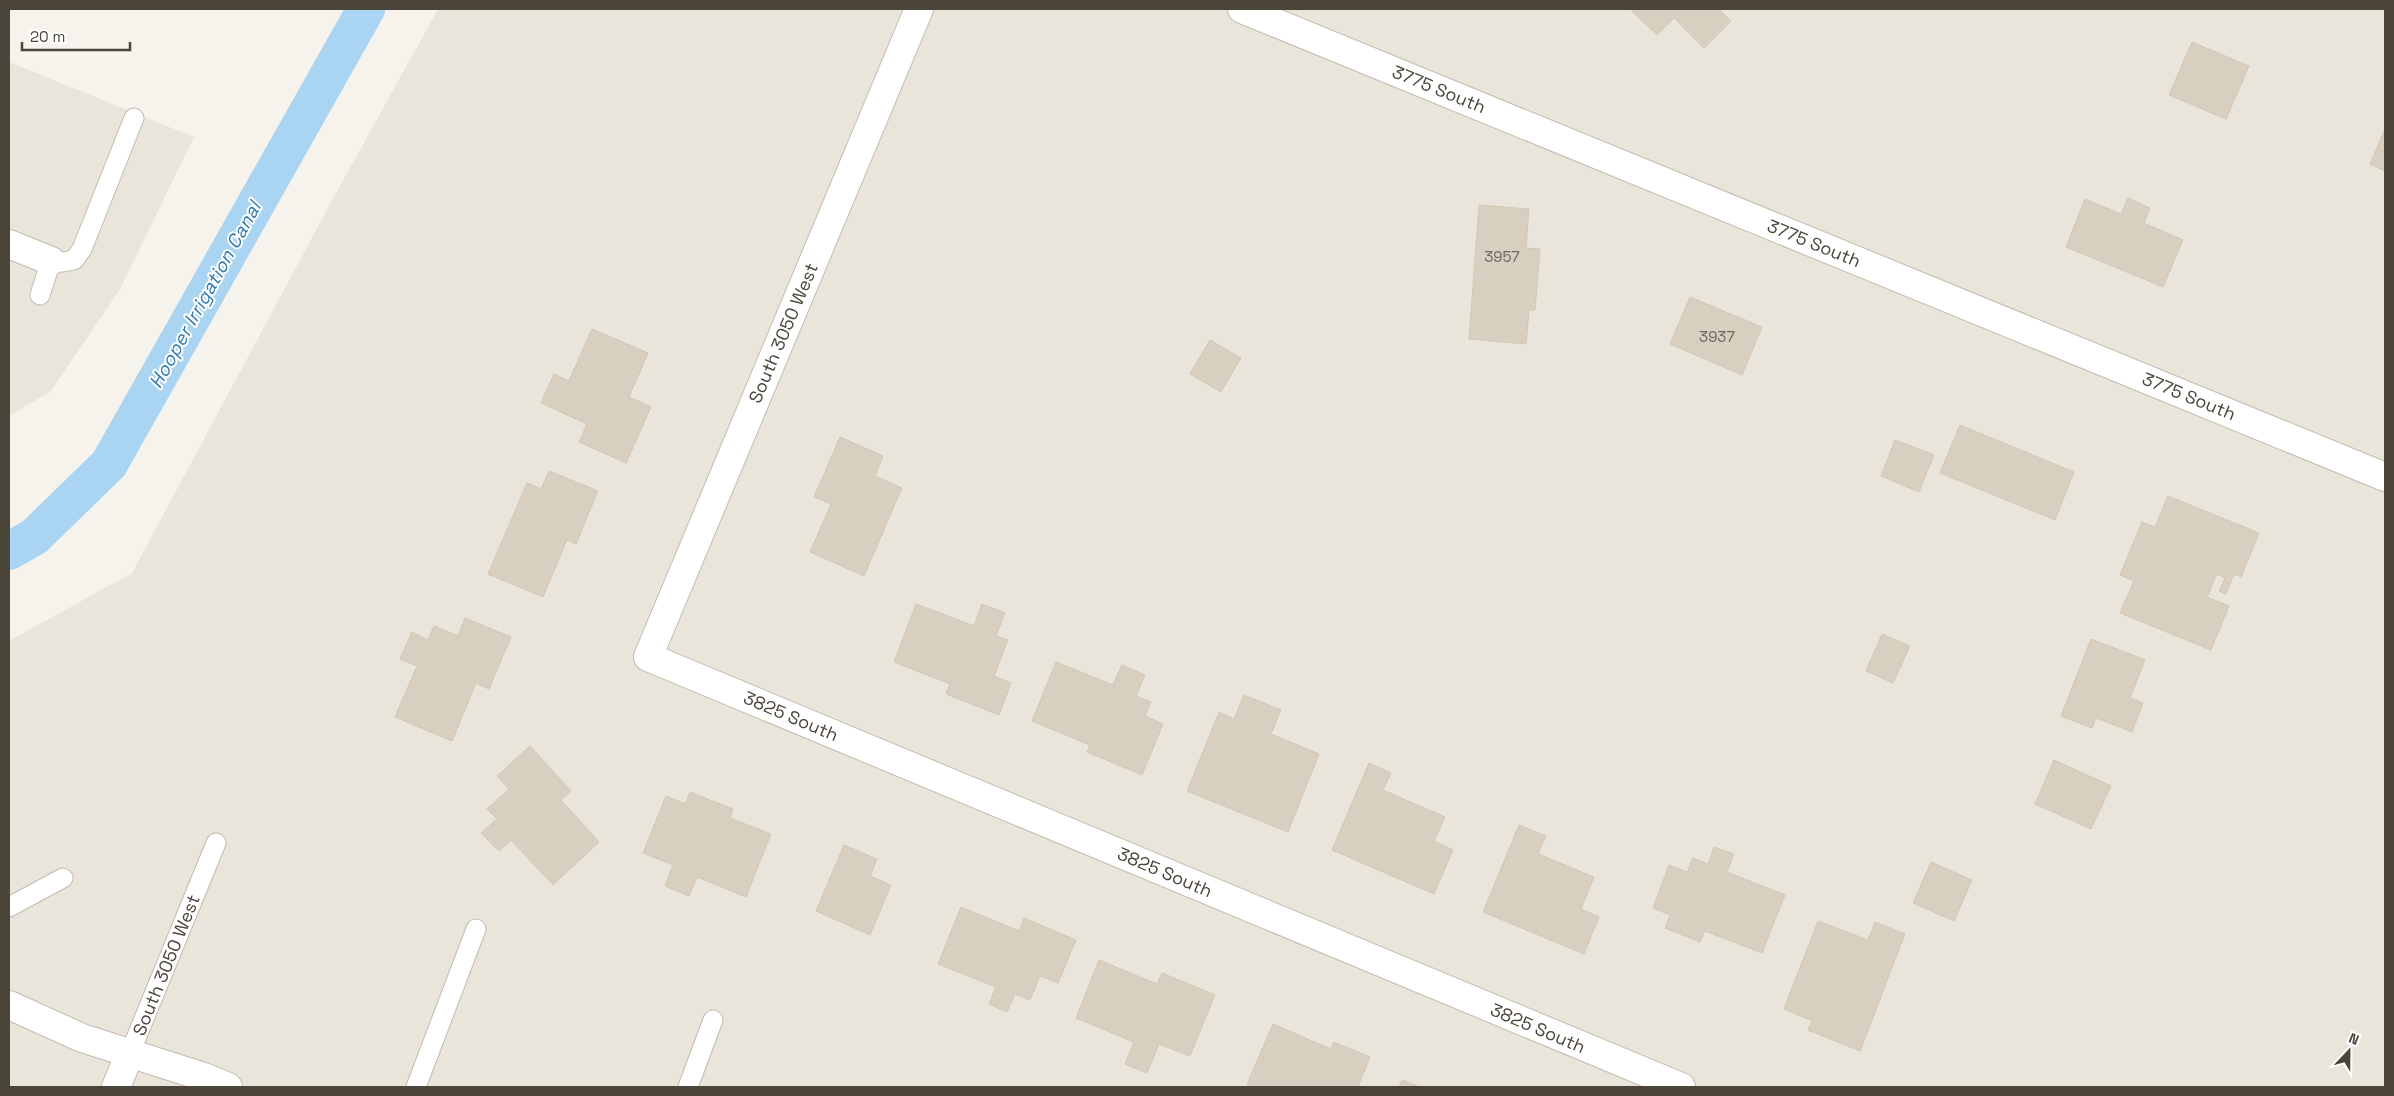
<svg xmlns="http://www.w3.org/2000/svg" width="2394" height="1096" font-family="'Space Grotesk',sans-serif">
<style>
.residential{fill:#eae5da}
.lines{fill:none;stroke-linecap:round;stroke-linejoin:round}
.canal{stroke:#a9d4f2;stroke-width:38}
.building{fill:#d8cfc1;stroke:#d3c7b4}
.lane-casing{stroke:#c2bbae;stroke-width:21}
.street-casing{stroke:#c2bbae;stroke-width:30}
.lane{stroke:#fff;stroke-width:19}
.street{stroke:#fff;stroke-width:28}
.labels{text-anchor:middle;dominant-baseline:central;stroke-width:4;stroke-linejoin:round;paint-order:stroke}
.number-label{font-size:15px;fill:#6e675b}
.street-label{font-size:18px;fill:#4b4439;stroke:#fff}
.water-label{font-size:19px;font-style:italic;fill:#2e7ab2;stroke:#fff}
</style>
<rect width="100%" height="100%" fill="#f6f3ec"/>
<g class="residential">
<path d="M438,9H2385V1087H9V641L132,573L329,206Z"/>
<path d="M9,62L194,137L120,289L51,391L9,416Z"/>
</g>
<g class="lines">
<path class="canal" d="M9,551L34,537L109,464L366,9"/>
</g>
<g class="building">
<path d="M1630,9H1719L1731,21L1704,48L1674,18L1657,35Z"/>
<path d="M2192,42L2249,66L2226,119L2169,95Z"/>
<path d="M2385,129V171L2370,164Z"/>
<path d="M2128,198L2150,208L2144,223L2183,240L2163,287L2066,247L2085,199L2121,214Z"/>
<path d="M1479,205L1529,209L1526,248L1540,249L1535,310H1529L1526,344L1469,339Z"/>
<path d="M1690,297L1762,327L1742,375L1670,344Z"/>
<path d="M592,329L648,353L629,397L651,407L626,463L579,442L587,424L541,403L554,374L569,381Z"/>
<path d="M1210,340L1241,358L1221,392L1190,374Z"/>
<path d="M1960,425L2074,472L2055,520L1940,473Z"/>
<path d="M840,437L883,456L875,476L902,488L864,576L810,552L831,504L814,497Z"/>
<path d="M1895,440L1934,455L1919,492L1881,476Z"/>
<path d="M549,471L598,491L576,544L567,540L543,597L488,574L527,483L541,489Z"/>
<path d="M2168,496L2259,533L2241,577L2234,574L2226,594L2219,591L2225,578L2217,574L2207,597L2229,606L2211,650L2120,613L2134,581L2120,575L2142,522L2155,527Z"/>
<path d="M916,604L974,626L982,604L1005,613L996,636L1008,640L994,676L1011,683L999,715L946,694L950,684L894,662Z"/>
<path d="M465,618L511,637L489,689L476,683L452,741L395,717L417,666L400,659L412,632L428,640L434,626L458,636Z"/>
<path d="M1882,634L1910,646L1893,683L1866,671Z"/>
<path d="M2091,639L2145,660L2130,698L2143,703L2132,732L2096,718L2092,728L2061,716Z"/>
<path d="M1056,662L1113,685L1122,665L1145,675L1136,696L1151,702L1145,716L1163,724L1142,775L1087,752L1090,745L1032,721Z"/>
<path d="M1244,695L1281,710L1271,734L1319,754L1288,832L1187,791L1219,712L1234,719Z"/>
<path d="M530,746L571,791L561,800L599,842L553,885L511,840L499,851L481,833L497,819L487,809L509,789L497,776Z"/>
<path d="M2054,760L2111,786L2091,829L2035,804Z"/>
<path d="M1369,763L1391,773L1383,790L1445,817L1434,841L1453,850L1434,894L1332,850Z"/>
<path d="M690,792L733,809L730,818L771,834L746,897L697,877L689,896L665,886L673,865L643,853L666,796L685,804Z"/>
<path d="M1519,825L1546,836L1538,854L1594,877L1581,909L1599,917L1584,954L1483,912Z"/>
<path d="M844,845L877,859L870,876L891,885L870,935L816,911Z"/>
<path d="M1714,847L1734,854L1727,872L1785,895L1762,953L1705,931L1700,942L1665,928L1670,915L1653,908L1669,865L1687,872L1693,858L1708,864Z"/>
<path d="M1931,862L1972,880L1954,921L1913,903Z"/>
<path d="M961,907L1019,931L1024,918L1076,940L1058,983L1040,976L1030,1000L1015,994L1007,1012L989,1004L996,987L938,964Z"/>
<path d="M1818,921L1868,940L1875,922L1905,934L1860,1051L1808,1030L1812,1021L1784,1009Z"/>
<path d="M1099,960L1157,984L1162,973L1215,995L1190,1056L1159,1044L1147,1073L1125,1064L1134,1042L1076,1018Z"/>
<path d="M1273,1024L1331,1049L1334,1042L1370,1057L1358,1087H1256L1247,1084Z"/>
<path d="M1402,1080L1420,1087H1399Z"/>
</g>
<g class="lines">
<g class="lane-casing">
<g id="lane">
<path d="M40,295L51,261L63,262L74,260L82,249L134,118"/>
<path d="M9,907L63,878"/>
<path d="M130,1053L216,843"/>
<path d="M416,1087L476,929"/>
<path d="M688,1087L713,1020"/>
</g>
</g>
<g class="street-casing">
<g id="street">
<path d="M919,9L648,657L1681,1087"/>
<path d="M1242,9L2385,477"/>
<path d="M9,244L51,261"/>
<path d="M9,1005L82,1038L204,1077L228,1087"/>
<path d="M116,1087L130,1053"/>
</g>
</g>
<use href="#lane" class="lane"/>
<use href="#street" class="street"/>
</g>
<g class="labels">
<g class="number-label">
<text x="1502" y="256">3957</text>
<text x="1717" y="336">3937</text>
</g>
<g class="street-label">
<text transform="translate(1439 89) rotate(22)">3775 South</text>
<text transform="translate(1814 243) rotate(22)">3775 South</text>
<text transform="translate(783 333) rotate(-67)">South 3050 West</text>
<text transform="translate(2189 396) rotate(22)">3775 South</text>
<text transform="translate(791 716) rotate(23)">3825 South</text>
<text transform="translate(1165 872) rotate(23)">3825 South</text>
<text transform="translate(166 965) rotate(-68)">South 3050 West</text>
<text transform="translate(1538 1028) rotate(23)">3825 South</text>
</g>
<g class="water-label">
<text transform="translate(205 295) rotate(-61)">Hooper Irrigation Canal</text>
</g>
</g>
<rect width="2394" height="1096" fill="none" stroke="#4b4439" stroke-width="20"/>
<g transform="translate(2349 1051) rotate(22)" stroke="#ffffff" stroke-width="4" paint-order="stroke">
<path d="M0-4L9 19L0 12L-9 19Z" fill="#4b4439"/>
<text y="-8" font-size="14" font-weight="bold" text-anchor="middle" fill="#4b4439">N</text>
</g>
<path d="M22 42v8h108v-8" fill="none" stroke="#4b4439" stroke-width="2.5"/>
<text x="30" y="42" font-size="15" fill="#4b4439" stroke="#ffffff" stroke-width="4" paint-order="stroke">20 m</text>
</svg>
